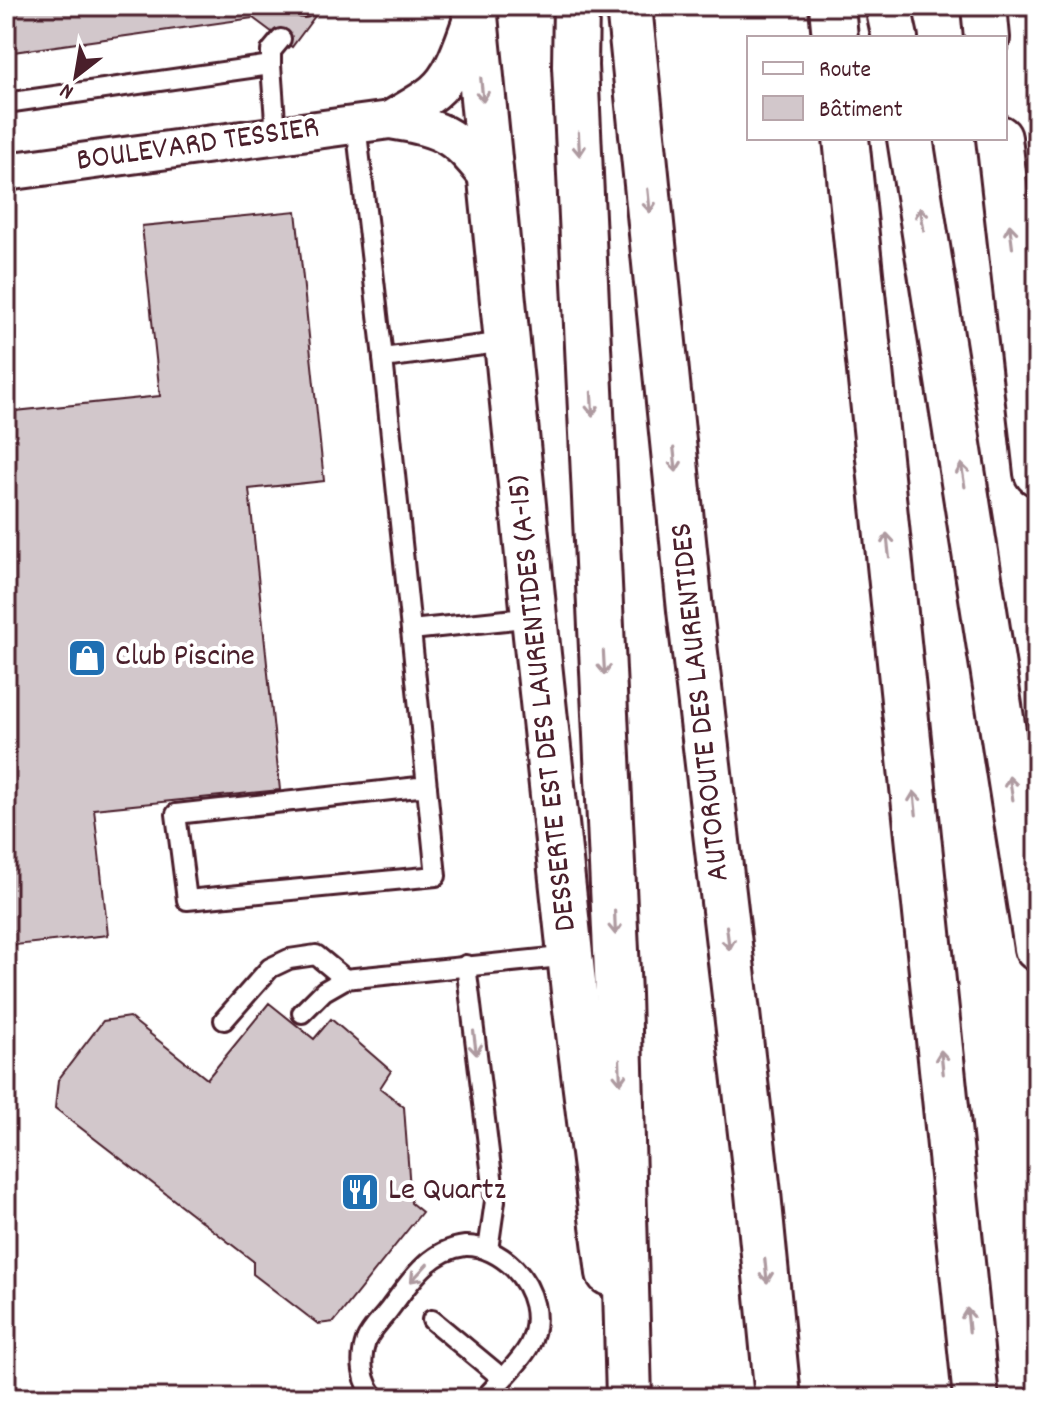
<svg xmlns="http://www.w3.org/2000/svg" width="1043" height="1404" font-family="Dekko,sans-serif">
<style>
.building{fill:#d2c7cb;stroke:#4a1f2b;stroke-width:2}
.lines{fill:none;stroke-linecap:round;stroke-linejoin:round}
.service-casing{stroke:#4a1f2b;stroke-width:24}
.minor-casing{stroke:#4a1f2b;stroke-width:42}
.primary-casing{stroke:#4a1f2b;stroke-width:50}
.motorway-casing{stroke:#4a1f2b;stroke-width:50}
.service{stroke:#fff;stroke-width:18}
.minor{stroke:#fff;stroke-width:36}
.primary{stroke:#fff;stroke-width:44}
.motorway{stroke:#fff;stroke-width:44}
.oneway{stroke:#ae9aa0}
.labels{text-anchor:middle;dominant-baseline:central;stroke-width:8;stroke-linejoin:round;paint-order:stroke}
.street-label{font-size:32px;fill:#4a1f2b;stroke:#fff}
.poi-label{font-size:32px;fill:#4a1f2b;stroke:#fff;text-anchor:start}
</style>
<rect width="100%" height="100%" fill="#fff"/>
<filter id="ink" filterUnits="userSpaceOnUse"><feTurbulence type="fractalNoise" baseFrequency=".0125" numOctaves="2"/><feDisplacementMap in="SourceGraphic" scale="16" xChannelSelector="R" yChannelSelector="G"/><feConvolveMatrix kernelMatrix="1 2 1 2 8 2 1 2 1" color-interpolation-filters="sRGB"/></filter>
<g filter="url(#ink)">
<g class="building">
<path d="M6,6H303L315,16L292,47L253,18L6,53Z"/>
<path d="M296,211L324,481L249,489L280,790L94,809L108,935L6,946V412L160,396L142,226Z"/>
<path d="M269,1003L314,1039L331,1019L391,1071L380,1088L404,1107L411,1203L422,1212L334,1322L318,1324L253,1274V1261L55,1108L58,1080L103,1021L129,1017L207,1079Z"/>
</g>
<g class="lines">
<g class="service-casing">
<g id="service">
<path d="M304,7L305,6"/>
<path d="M271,65L276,135"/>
<path d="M6,103L271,65V51L281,39"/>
<path d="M356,124L383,358"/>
<path d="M506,342L383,358L411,630L534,617"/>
<path d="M411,630L436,876L187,900L176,814L427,786"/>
<path d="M466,965L495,1201L488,1250"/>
<path d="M302,1013L324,991L345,979L571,956"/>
<path d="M224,1020L270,968L289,959L316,955L345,979"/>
<path d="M432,1320L502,1378"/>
<path d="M376,1398C362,1383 359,1361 366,1341C370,1331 381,1320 388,1311C408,1285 428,1250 465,1246C483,1245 502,1256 514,1268C534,1289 543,1319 529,1346C520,1363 498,1383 485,1398"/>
</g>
</g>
<g class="minor-casing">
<g id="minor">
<path d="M390,120C404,111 421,103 434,92C456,74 464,38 475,12"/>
<path d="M6,172L390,120C447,129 457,137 492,182"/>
</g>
</g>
<g class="primary-casing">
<g id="primary">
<path d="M474,6L534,617L575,1001L609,1273"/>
<path d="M984,6L987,38"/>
<path d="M999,138L1037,473"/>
</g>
</g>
<g class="motorway-casing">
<g id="motorway">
<path d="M576,6L575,66L618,994L629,1398"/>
<path d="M629,6L690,610L758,1193L778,1398"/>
<path d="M832,6L835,38"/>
<path d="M888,6L895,38"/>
<path d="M846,138L976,1398"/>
<path d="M910,138L1037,948"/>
</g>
</g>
<use href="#service" class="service"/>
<use href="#minor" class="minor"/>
<use href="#primary" class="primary"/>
<use href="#motorway" class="motorway"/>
</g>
<defs><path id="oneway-shaft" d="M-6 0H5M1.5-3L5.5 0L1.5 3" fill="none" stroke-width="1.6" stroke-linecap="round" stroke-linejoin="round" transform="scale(2)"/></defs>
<g class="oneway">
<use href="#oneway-shaft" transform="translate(482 90) rotate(84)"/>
<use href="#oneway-shaft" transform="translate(579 144) rotate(87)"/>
<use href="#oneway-shaft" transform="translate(649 201) rotate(84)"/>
<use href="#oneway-shaft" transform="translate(922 219) rotate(-99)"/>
<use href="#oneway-shaft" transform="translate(1011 236) rotate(-97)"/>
<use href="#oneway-shaft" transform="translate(592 404) rotate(87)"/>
<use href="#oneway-shaft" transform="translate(675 460) rotate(84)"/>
<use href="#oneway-shaft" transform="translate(963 475) rotate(-99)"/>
<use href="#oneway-shaft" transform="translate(888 545) rotate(-96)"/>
<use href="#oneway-shaft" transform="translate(604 663) rotate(87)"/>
<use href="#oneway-shaft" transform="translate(1011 788) rotate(-99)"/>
<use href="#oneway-shaft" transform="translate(915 803) rotate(-96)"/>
<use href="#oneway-shaft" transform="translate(615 923) rotate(88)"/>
<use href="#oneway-shaft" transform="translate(728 938) rotate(83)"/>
<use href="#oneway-shaft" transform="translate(475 1043) rotate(83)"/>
<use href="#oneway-shaft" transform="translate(942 1062) rotate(-96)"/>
<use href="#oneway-shaft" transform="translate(620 1072) rotate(88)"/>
<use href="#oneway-shaft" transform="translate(766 1271) rotate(84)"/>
<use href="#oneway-shaft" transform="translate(419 1273) rotate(133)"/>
<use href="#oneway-shaft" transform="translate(968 1320) rotate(-96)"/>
</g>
</g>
<defs>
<g id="shop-square" transform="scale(2)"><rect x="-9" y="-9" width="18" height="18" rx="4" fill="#1f6fb2" stroke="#fff"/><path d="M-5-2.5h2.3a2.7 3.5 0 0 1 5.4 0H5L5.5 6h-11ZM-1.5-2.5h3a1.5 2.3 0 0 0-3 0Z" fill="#fff"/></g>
<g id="restaurant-square" transform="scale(2)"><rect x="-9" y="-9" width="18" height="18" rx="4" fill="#1f6fb2" stroke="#fff"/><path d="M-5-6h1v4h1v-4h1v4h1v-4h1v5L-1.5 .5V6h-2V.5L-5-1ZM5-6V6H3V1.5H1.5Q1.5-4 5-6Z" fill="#fff"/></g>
</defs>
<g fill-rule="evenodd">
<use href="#shop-square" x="87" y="658"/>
<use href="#restaurant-square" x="360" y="1192"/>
</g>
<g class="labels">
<g class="street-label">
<text transform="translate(198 146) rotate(-8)">BOULEVARD TESSIER</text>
<text transform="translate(702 702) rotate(-96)">AUTOROUTE DES LAURENTIDES</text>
<text transform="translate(544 703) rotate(-96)">DESSERTE EST DES LAURENTIDES (A-15)</text>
</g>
<g class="poi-label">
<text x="115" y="658">Club Piscine</text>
<text x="388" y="1192">Le Quartz</text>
</g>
</g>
<rect width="1043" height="1404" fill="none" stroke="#fff" stroke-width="32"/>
<rect x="16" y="16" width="1011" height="1372" fill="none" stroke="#4a1f2b" stroke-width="3" filter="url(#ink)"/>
<rect x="747" y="36" width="260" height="104" fill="#ffffff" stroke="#b7a5aa" stroke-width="2"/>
<rect x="763" y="62" width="40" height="12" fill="#ffffff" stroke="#b7a5aa" stroke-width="2"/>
<text x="819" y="76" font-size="24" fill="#4a1f2b">Route</text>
<rect x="763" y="96" width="40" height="24" fill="#d2c7cb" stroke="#b7a5aa" stroke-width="2"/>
<text x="819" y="116" font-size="24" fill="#4a1f2b">Bâtiment</text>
<g transform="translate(76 76) rotate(211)" stroke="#ffffff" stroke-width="6" paint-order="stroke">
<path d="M0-6L14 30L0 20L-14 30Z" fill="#4a1f2b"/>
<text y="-12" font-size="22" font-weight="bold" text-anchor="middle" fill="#4a1f2b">N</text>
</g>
</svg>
